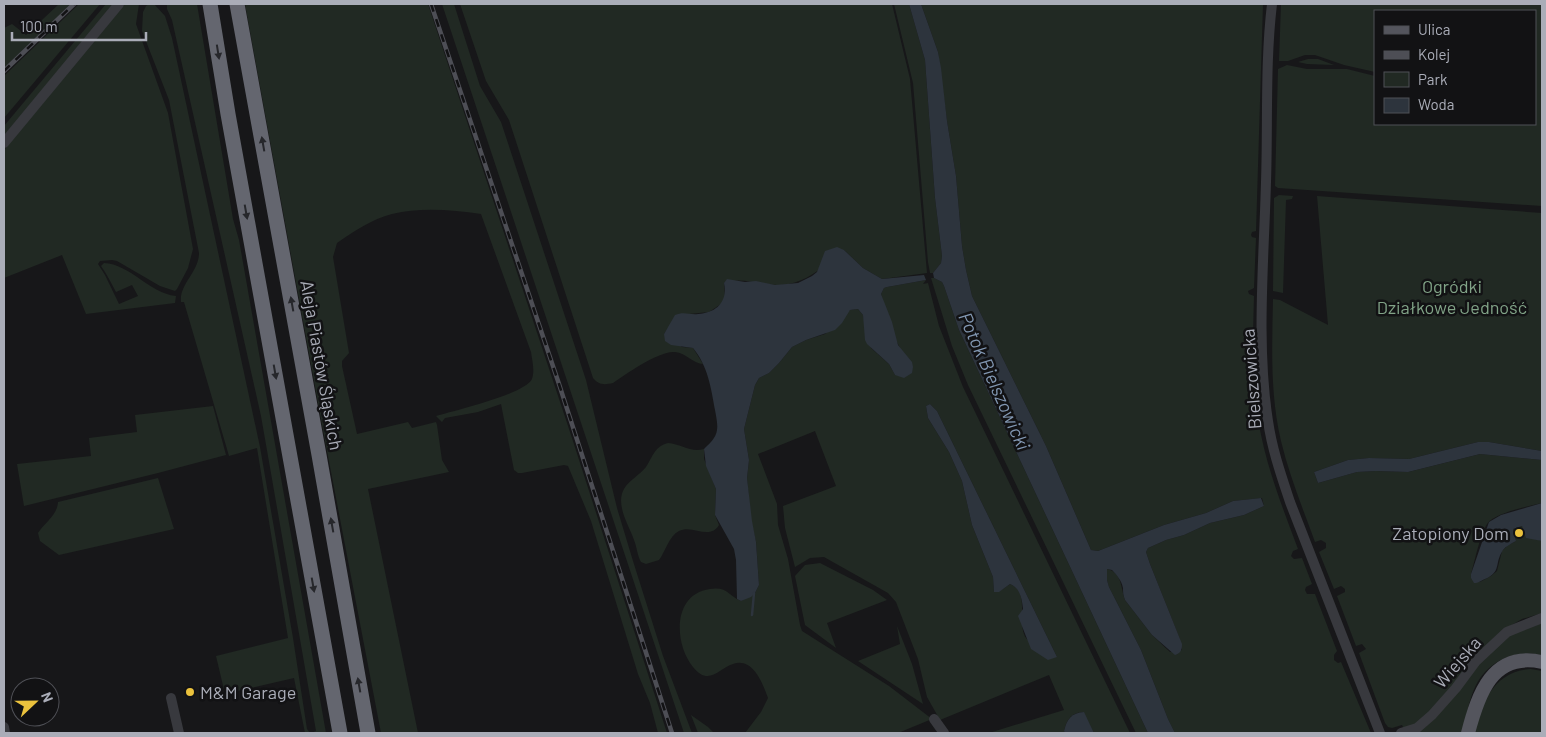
<svg xmlns="http://www.w3.org/2000/svg" width="1546" height="737" font-family="Barlow,sans-serif">
<style>
.green{fill:#212923;fill-rule:evenodd}
.water{fill:#2d343d}
.lines{fill:none;stroke-linecap:round;stroke-linejoin:round}
.stream{stroke:#2d343d;stroke-width:2.5}
.minor{stroke:#38393e;stroke-width:10}
.major{stroke:#54555d;stroke-width:14}
.highway{stroke:#64666f;stroke-width:15}
.rail-casing{stroke:#4d4e55;stroke-width:4.5}
.rail{stroke:#121214;stroke-width:2.5;stroke-dasharray:8;stroke-linecap:butt}
.oneway{fill:#26272b}
.poi-dot{fill:#ebc23d;stroke:#121214;stroke-width:2}
.labels{text-anchor:middle;dominant-baseline:central;stroke-width:5;stroke-linejoin:round;paint-order:stroke}
.park-label{font-size:18px;fill:#81a387;stroke:#121214}
.street-label{font-size:18px;fill:#aaadb8;stroke:#121214}
.poi-label{font-size:18px;fill:#aaadb8;stroke:#121214;text-anchor:end}
.water-label{font-size:19px;font-style:italic;fill:#8297b2;stroke:#121214}
</style>
<rect width="100%" height="100%" fill="#171719"/>
<g class="green">
<path d="M59,4H72L4,68V28L12,24L26,35Z"/>
<path d="M79,4H100L4,118V76Z"/>
<path d="M106,4H114L4,136V126Z"/>
<path d="M125,4H139L136,24L168,113L193,249L188,268L177,289L175,291L160,286L117,261L112,260L100,261L98,264L105,275L119,304L138,296L132,285L116,292C111,283 107,274 101,266L104,263C130,264 149,293 176,296L175,303L86,314L62,255L4,278V150Z"/>
<path d="M149,4H154L165,16L172,38L260,447L293,638L307,729L310,733H305L294,678L225,694L216,656L288,638L257,448L229,456L184,302H181C179,284 199,272 199,253L169,100L142,31L143,12L146,6Z"/>
<path d="M167,4H197L233,219L239,240L326,733H311L316,731L261,416L172,20L167,9Z"/>
<path d="M245,4H428L571,435L667,733H658L650,703L638,674L591,521L568,466L564,465L522,473H518L514,470L501,404L478,412L445,418L442,422L436,416C454,411 525,394 532,379C535,370 532,360 531,352L481,214C452,210 421,207 392,214C372,219 353,232 337,243L333,257L349,353L342,361V366L357,434L408,422L412,428L436,422L437,425L442,460L449,472L368,489L418,733H381L323,430Z"/>
<path d="M442,4H454L480,86L501,122L586,380L617,508L633,561L663,656L692,733H684Z"/>
<path d="M460,4H892L910,79L927,273L882,279L863,268L844,250C819,270 800,290 765,284C751,282 737,278 724,283L725,298L721,304L709,312L689,314L668,328L664,334L682,347L693,348L703,364C694,364 686,353 675,352C660,350 626,374 613,383C604,385 599,385 593,378L509,120L486,81Z"/>
<path d="M894,4H909L925,60L935,198L942,256L941,263L933,273H930L928,262L913,83Z"/>
<path d="M921,4H1263L1256,231L1252,232L1251,235L1252,237L1256,238L1254,288L1248,291L1249,294L1254,296C1253,337 1251,378 1258,418C1265,464 1282,506 1298,549L1293,551L1291,556L1294,559L1302,558L1312,584L1306,587L1305,590L1307,594H1315L1337,651L1334,655V660L1338,663L1341,662L1371,733H1175L1168,719L1141,650L1109,587L1107,580V569C1122,572 1121,589 1125,600L1152,635L1170,652L1182,650L1179,637L1150,564L1146,552L1148,548L1166,540L1184,535L1210,523L1244,515L1264,506L1262,498L1233,501L1206,513L1164,525L1098,551L1091,550L1046,446L972,296L966,270L962,246L956,176L947,121L938,52Z"/>
<path d="M1281,4H1542V206L1278,188L1275,186L1278,69L1287,65L1307,69H1347L1375,76V124H1535V11H1375V72L1344,65L1315,55H1305L1288,61H1279Z"/>
<path d="M1308,59H1318L1334,65L1307,64L1298,62Z"/>
<path d="M1279,195L1293,196L1292,199L1286,200L1283,293L1273,291L1274,198Z"/>
<path d="M1317,196L1542,213V451L1489,442H1478L1409,459L1369,458L1348,460L1314,472L1318,483L1357,472L1376,471L1408,472L1480,454L1542,460V503C1529,506 1494,513 1487,524C1480,535 1475,560 1471,574V578L1480,582L1491,576L1497,571L1502,551L1507,546L1516,541L1513,529L1522,526L1531,538L1542,541V613L1522,619L1510,626L1422,721L1404,729L1402,725L1392,728L1388,727L1385,723L1359,653L1366,649L1362,644L1356,646L1337,596L1345,592V589L1341,586L1334,589L1319,552L1326,548V543L1321,540L1315,542C1303,509 1289,475 1281,441C1270,394 1272,347 1273,299L1280,300L1328,325Z"/>
<path d="M931,278H934L942,282L944,286L959,330L1148,733H1136L968,385L952,346Z"/>
<path d="M926,280L923,284L928,283L939,326L963,387L1130,733H1094L1083,712C1071,713 1067,719 1064,731L1065,733H989L1064,710L1049,675L940,720L927,697L918,659L896,602L888,593L824,557L810,558L795,567L785,528L783,506L836,486L815,431L758,454L777,504L778,525L788,559L800,625L802,631L889,686L932,719L898,733H745L761,712L768,698C763,684 753,657 733,664C719,668 709,687 693,667C674,644 672,594 710,589C727,586 729,596 741,601L755,593L759,585L756,542L751,521L747,478L749,460L744,429L755,385L759,378L769,373L779,363L792,347L806,340L825,334L850,310L858,309L863,315L871,348L889,364L895,375L911,373C916,360 904,357 899,346C891,331 886,311 881,294L884,288L887,287ZM930,404L937,411L1057,657C1050,653 1031,644 1026,638C1016,623 1031,592 1010,584L1003,589L994,591L993,577L972,525L962,481L949,452L928,418L926,406Z"/>
<path d="M213,406L226,455L158,473L24,506L17,464L91,456L89,438L137,432L135,415Z"/>
<path d="M668,443C681,444 691,453 704,449V459L716,489L715,515L719,525C709,541 693,524 679,531C669,536 665,552 659,560L646,564L641,562C637,555 637,547 634,540C629,525 615,505 624,489C629,480 640,475 646,467C653,456 655,446 668,443Z"/>
<path d="M158,478L174,529L59,555L40,541L38,533C45,522 57,516 58,502Z"/>
<path d="M820,563L873,590L887,600L827,623L836,648L805,625L795,576L805,565Z"/>
<path d="M1542,621V655C1516,649 1489,660 1476,685C1469,699 1466,718 1462,733H1412L1482,659L1506,637Z"/>
<path d="M897,626L912,664L923,704L858,661L900,644Z"/>
<path d="M1531,669L1542,671V733H1473C1482,702 1494,671 1531,669Z"/>
<path d="M691,715L708,727L714,733H698Z"/>
</g>
<g class="water">
<path d="M909,4H921L938,52L941,68L947,121L956,176L962,246L966,270L972,296L1046,446L1091,550L1098,551L1164,525L1206,513L1233,501L1261,498L1264,506L1244,515L1210,523L1184,535L1166,540L1148,548L1146,552L1150,564L1182,644C1182,650 1181,653 1175,655L1152,635L1125,600C1123,595 1123,592 1123,588C1122,581 1116,574 1112,570L1107,569V580L1109,587L1141,650L1168,719L1175,733H1148L959,330L944,286L942,282L934,278L933,273L941,263L942,256L935,198L925,60Z"/>
<path d="M837,247L844,250L863,268L882,279L924,275L926,280L887,287L884,288L881,294L892,322L898,345L912,362L913,367L912,373L904,378L895,375L889,364L867,344L865,340L863,315L858,309L850,310L842,323L835,330L806,340L792,347L779,363L769,373L759,378L755,385L744,429L749,460L747,478L752,521L756,542L759,585L755,593L751,597L741,601L737,599L736,560L734,549L715,515L716,489L706,466L704,449C709,444 716,438 717,430C718,424 716,416 715,410C711,388 708,366 693,348L671,345L665,341L664,334L675,315C684,311 689,315 698,314C717,313 728,301 724,283L727,279L745,282L756,281L775,285L798,283L812,276L817,272L825,251Z"/>
<path d="M930,404L937,411L1057,657L1048,660L1031,649L1018,616L1023,609C1022,599 1020,588 1010,584L999,592H994L993,577L972,525L962,481L949,452L928,418L926,406Z"/>
<path d="M1478,442H1489L1542,451V460L1480,454L1408,472L1376,471L1357,472L1318,483L1314,472L1348,460L1369,458L1409,459Z"/>
<path d="M1542,503V541L1526,538L1522,526L1513,529L1516,541C1511,544 1506,546 1503,550C1494,563 1502,572 1485,579C1480,581 1479,583 1474,583L1471,578V574L1489,522L1501,515Z"/>
<path d="M1084,712L1094,733H1065L1064,731C1067,719 1071,713 1084,712Z"/>
</g>
<g class="lines">
<path class="stream" d="M752,615L754,593"/>
<g class="minor">
<path d="M1272,4C1265,63 1268,123 1266,182C1264,259 1256,345 1268,421C1272,449 1281,475 1290,502L1380,733"/>
<path d="M4,143L119,4"/>
<path d="M171,698L179,733"/>
<path d="M934,719L944,733"/>
<path d="M4,727L5,733"/>
<path d="M1401,733L1417,728L1432,715L1456,688L1476,661L1507,632L1542,618"/>
</g>
<path class="major" d="M1468,733C1478,695 1492,651 1542,662"/>
<g class="highway">
<path d="M210,4L228,114L340,733"/>
<path d="M237,4L319,455L368,733"/>
</g>
<g class="rail-casing">
<g id="rail">
<path d="M431,4L559,384L672,733"/>
<path d="M4,71L74,4"/>
</g>
</g>
<use href="#rail" class="rail"/>
</g>
<defs><path id="oneway-solid" d="M-6-.8H1V-3.2L6.5 0L1 3.2V.8H-6Z" transform="scale(1.25)"/></defs>
<g class="oneway">
<use href="#oneway-solid" transform="translate(218 52) rotate(81)"/>
<use href="#oneway-solid" transform="translate(263 144) rotate(-100)"/>
<use href="#oneway-solid" transform="translate(246 212) rotate(80)"/>
<use href="#oneway-solid" transform="translate(292 304) rotate(-100)"/>
<use href="#oneway-solid" transform="translate(275 372) rotate(80)"/>
<use href="#oneway-solid" transform="translate(332 525) rotate(-100)"/>
<use href="#oneway-solid" transform="translate(313 585) rotate(80)"/>
<use href="#oneway-solid" transform="translate(359 685) rotate(-100)"/>
</g>
<g class="poi-dot">
<circle cx="1519" cy="533" r="5"/>
<circle cx="190" cy="692" r="5"/>
</g>
<g class="labels">
<g class="park-label">
<text x="1452" y="286">Ogródki<tspan x="1452" dy="21">Działkowe Jedność</tspan></text>
</g>
<g class="street-label">
<text transform="translate(322 365) rotate(80)">Aleja Piastów Śląskich</text>
<text transform="translate(1251 379) rotate(-94)">Bielszowicka</text>
<text transform="translate(1457 662) rotate(-49)">Wiejska</text>
</g>
<g class="poi-label">
<text x="1509" y="533">Zatopiony Dom</text>
<text x="200" y="692" text-anchor="start">M&amp;M Garage</text>
</g>
<g class="water-label">
<text transform="translate(995 381) rotate(66)">Potok Bielszowicki</text>
</g>
</g>
<rect width="1546" height="737" fill="none" stroke="#aaadb8" stroke-width="10"/>
<rect x="1374" y="10" width="162" height="115" fill="#121214" stroke="#4f5056"/>
<rect x="1384" y="26" width="25" height="8" fill="#54555d" stroke="#4f5056"/>
<text x="1418" y="35" font-size="15" fill="#aaadb8">Ulica</text>
<rect x="1384" y="51" width="25" height="8" fill="#4d4e55" stroke="#4f5056"/>
<text x="1418" y="60" font-size="15" fill="#aaadb8">Kolej</text>
<rect x="1384" y="72" width="25" height="15" fill="#212923" stroke="#4f5056"/>
<text x="1418" y="85" font-size="15" fill="#aaadb8">Park</text>
<rect x="1384" y="98" width="25" height="15" fill="#2d343d" stroke="#4f5056"/>
<text x="1418" y="110" font-size="15" fill="#aaadb8">Woda</text>
<g transform="translate(35 702) rotate(68)"><circle r="24" fill="#121214" stroke="#4f5056"/>
<path d="M0-4L9 19L0 12L-9 19Z" fill="#ebc23d"/>
<text y="-8" font-size="14" font-weight="bold" text-anchor="middle" fill="#aaadb8">N</text>
</g>
<path d="M12 32v8h134v-8" fill="none" stroke="#aaadb8" stroke-width="2.5"/>
<text x="20" y="32" font-size="15" fill="#aaadb8" stroke="#121214" stroke-width="4" paint-order="stroke">100 m</text>
</svg>
